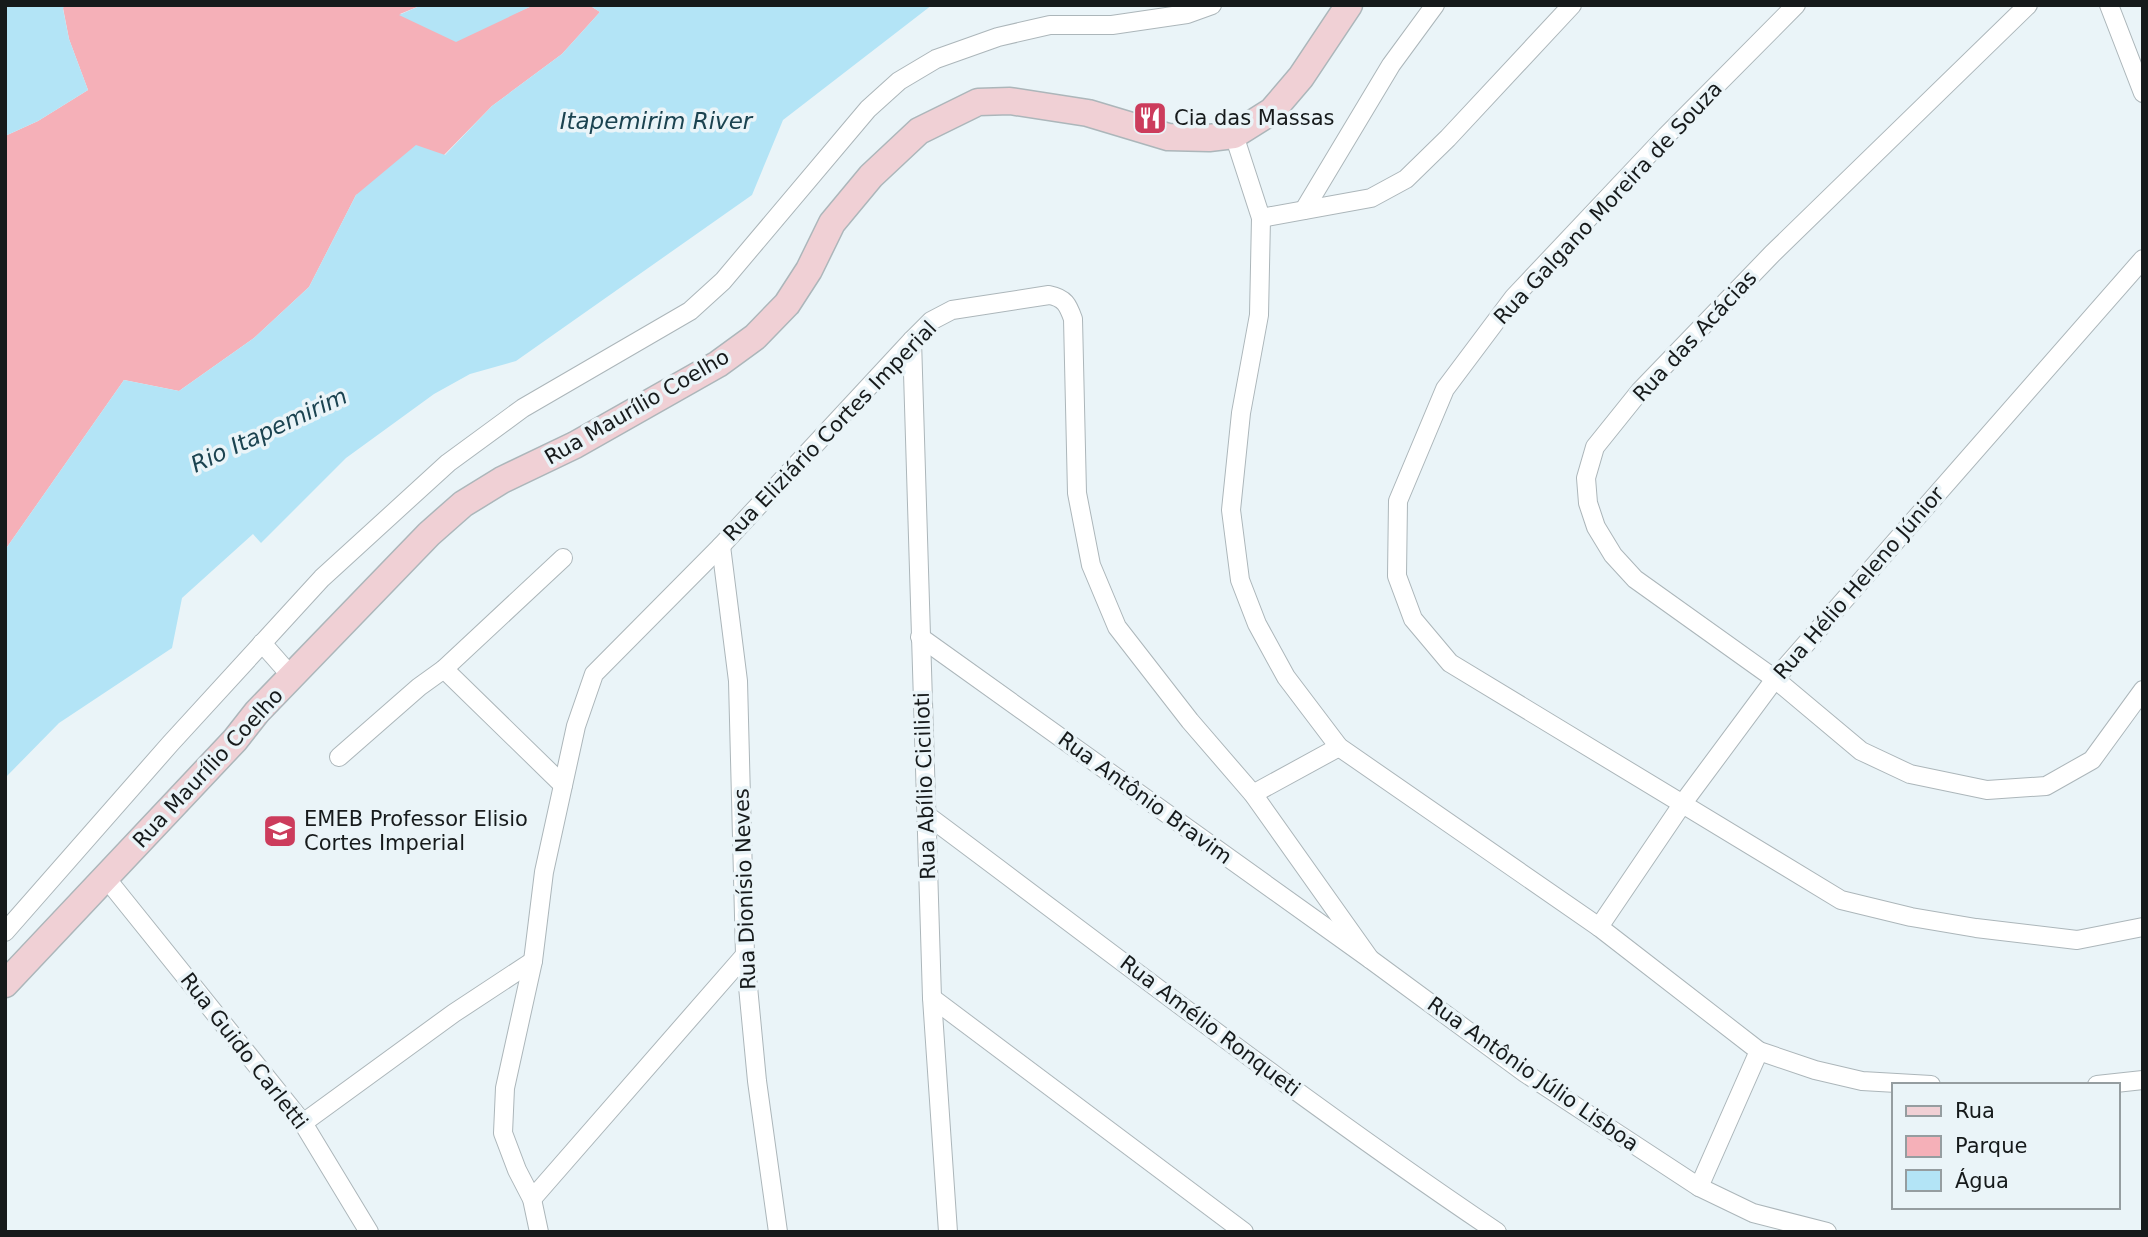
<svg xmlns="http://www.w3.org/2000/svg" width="2148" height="1237" font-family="'DejaVu Sans',sans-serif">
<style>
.green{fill:#f5b0b8}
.water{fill:#b3e4f6}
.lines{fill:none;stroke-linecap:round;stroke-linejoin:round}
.minor-casing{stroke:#acb6ba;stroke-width:20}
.secondary-casing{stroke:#acb6ba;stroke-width:29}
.minor{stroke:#fff;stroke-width:18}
.secondary{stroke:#f0d0d5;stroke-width:26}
.labels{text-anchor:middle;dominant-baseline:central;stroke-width:7;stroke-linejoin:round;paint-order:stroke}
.poi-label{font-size:21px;fill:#161a1b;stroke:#eaf4f8;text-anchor:start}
.street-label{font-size:21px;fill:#161a1b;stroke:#eaf4f8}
.water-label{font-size:23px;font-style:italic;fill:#1b4350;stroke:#eaf4f8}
</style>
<rect width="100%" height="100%" fill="#eaf4f8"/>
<path class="green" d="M64,5H422L400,14L497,21L534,5H589L600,12L562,54L492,106L444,155L356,195L309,287L254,338L179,391L124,380L5,550V136L38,121L88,90L69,39L63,8Z"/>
<g class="water">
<path d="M5,5H64L63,9L69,39L88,90L38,121L5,136Z"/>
<path d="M422,5H534L456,42L399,15Z"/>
<path d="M589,5H932L783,120L752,195L516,361L470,374L434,394L346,458L261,543L253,534L182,598L172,648L59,723L5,778V550L124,380L179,391L254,338L309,287L356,195L416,145L445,155L492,106L562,54L600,12Z"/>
</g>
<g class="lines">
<g class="minor-casing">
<g id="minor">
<path d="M1796,5L1666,136L1514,297L1445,389L1398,501L1397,576L1413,619L1450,663L1841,900L1911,917L1976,928L2077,940L2143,927"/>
<path d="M2028,5L1772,254L1640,391L1595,447L1586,478L1588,503L1596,527L1613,555L1635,579L1775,679L1861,751L1910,774L1987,790L2046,786L2092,760L2143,690"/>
<path d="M2109,5L2143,93"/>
<path d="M1234,135L1261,218L1259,315L1241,413L1231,510L1240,580L1257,624L1286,677L1339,747L1599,927L1759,1051L1815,1070L1862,1081L1931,1085"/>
<path d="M1304,210L1391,65L1435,5"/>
<path d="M1261,218L1371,198L1406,179L1448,138L1572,5"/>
<path d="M912,340L932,998L948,1232"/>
<path d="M721,546L738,681L745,955L757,1081L778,1232"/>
<path d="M920,637L1370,959L1525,1073L1699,1187L1753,1213L1827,1232"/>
<path d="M262,643L292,677"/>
<path d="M444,669L563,785"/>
<path d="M339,757L419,687L444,669L563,558"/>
<path d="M1253,794L1339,747"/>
<path d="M928,816C1116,956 1302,1101 1497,1232"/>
<path d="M106,878L303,1123L369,1232"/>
<path d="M1599,927L1683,803L1775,679L2143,259"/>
<path d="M5,932L170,744L322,578L448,463L523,408L690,311L723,281L868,109L899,81L936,59L998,37L1050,25H1112L1187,14L1212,5"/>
<path d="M932,998L1244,1232"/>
<path d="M2097,1085L2143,1080"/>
<path d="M303,1123L454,1013L533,961"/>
<path d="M1699,1187L1759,1051"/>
<path d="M532,1199L745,955"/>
<path d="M539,1232L532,1199L517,1170L503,1133L505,1088L533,961L544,872L576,726L594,674L721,546L912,340L931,321L952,310L1049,295C1065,298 1068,305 1073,319L1077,493L1091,565L1117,627L1190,721L1253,794L1370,959"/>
</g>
</g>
<g class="secondary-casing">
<path id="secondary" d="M5,984L235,740L257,712L429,534L463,504L502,480L575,445L718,364L755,337L787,304L809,270L832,223L871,176L919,131L978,102L1010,101L1088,113L1168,137L1209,138L1234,135L1272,111L1301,77L1349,5"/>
</g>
<use href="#minor" class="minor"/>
<use href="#secondary" class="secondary"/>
</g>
<defs>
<g id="restaurant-square" transform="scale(1.75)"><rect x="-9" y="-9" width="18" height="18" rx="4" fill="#cc3c5c" stroke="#eaf4f8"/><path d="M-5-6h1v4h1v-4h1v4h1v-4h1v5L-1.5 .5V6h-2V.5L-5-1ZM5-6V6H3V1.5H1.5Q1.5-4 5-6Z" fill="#fff"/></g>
<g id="school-square" transform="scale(1.75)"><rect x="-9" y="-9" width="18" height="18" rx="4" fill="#cc3c5c" stroke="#eaf4f8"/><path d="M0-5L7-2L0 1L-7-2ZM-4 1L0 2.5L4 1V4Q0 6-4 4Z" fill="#fff"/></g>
</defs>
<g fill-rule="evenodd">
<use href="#restaurant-square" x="1150" y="118"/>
<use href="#school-square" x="280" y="831"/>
</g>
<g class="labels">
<g class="poi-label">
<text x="1174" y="118">Cia das Massas</text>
<text x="304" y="819">EMEB Professor Elisio<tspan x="304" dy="24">Cortes Imperial</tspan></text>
</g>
<g class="street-label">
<text transform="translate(1608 203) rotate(-47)">Rua Galgano Moreira de Souza</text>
<text transform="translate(1695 336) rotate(-47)">Rua das Acácias</text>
<text transform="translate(637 407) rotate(-30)">Rua Maurílio Coelho</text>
<text transform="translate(830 431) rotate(-46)">Rua Eliziário Cortes Imperial</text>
<text transform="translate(1859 583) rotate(-49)">Rua Hélio Heleno Júnior</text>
<text transform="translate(208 768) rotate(-47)">Rua Maurílio Coelho</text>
<text transform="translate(925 786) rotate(-92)">Rua Abílio Cicilioti</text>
<text transform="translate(1145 798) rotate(36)">Rua Antônio Bravim</text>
<text transform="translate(745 889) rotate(-92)">Rua Dionísio Neves</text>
<text transform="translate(1210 1026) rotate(37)">Rua Amélio Ronqueti</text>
<text transform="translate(244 1051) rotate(52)">Rua Guido Carletti</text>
<text transform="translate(1533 1074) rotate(35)">Rua Antônio Júlio Lisboa</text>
</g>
<g class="water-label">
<text x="656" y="121">Itapemirim River</text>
<text transform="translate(269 430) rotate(-25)">Rio Itapemirim</text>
</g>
</g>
<rect width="2148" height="1237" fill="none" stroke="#161a1b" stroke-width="14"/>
<rect x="1892" y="1083" width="228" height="126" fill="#eaf4f8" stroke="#959da0" stroke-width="2"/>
<rect x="1906" y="1106" width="35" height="10" fill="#f0d0d5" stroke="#959da0" stroke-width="2"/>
<text x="1955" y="1118" font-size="21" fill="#161a1b">Rua</text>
<rect x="1906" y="1136" width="35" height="21" fill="#f5b0b8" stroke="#959da0" stroke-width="2"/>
<text x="1955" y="1153" font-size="21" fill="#161a1b">Parque</text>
<rect x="1906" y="1170" width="35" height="21" fill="#b3e4f6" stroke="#959da0" stroke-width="2"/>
<text x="1955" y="1188" font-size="21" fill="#161a1b">Água</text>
</svg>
